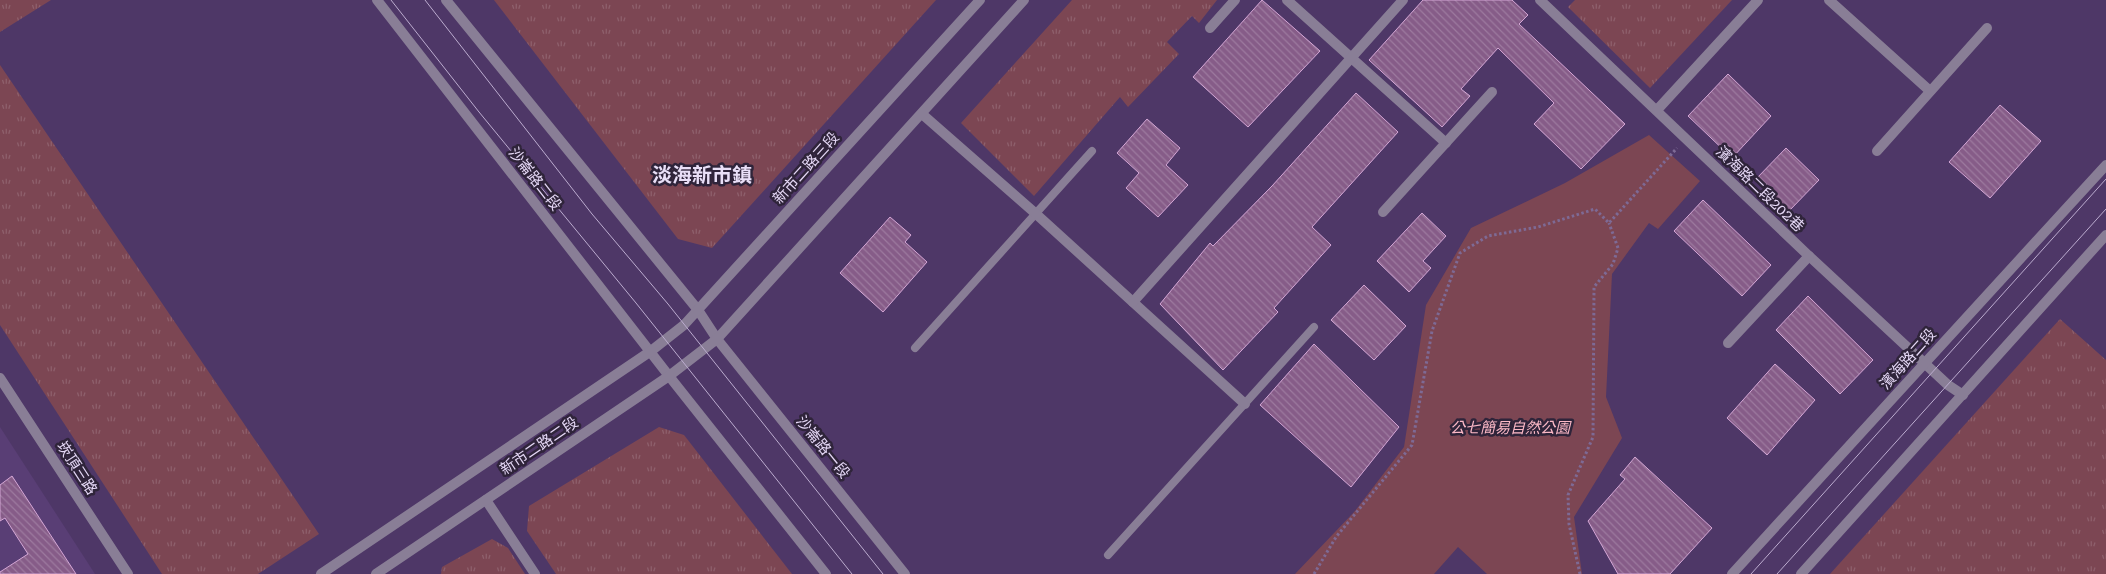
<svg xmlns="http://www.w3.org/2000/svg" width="2106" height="574" font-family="'Roboto Serif','Noto Sans TC',serif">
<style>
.built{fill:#593e75}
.grass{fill:url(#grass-tufts)}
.park{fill:#7c4653}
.building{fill:url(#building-back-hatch);stroke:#d4a6d5}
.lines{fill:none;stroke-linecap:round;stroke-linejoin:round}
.path{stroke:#7e6a95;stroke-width:3;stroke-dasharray:2.5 2.5;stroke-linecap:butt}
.service{stroke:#897e96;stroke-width:8}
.minor{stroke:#897e96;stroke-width:10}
.tertiary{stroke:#897e96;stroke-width:10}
.tram{stroke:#bcaccf;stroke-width:1}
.labels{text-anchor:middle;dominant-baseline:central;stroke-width:5;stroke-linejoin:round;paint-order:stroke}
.street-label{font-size:15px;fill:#e5d8f6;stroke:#2f243a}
.park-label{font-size:15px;font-style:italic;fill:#fbb8c6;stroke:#2f243a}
.district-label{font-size:20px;font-weight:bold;fill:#e9dff7;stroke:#2f243a}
</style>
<defs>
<pattern id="grass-tufts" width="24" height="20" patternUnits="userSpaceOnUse" patternTransform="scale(1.25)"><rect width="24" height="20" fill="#7c4653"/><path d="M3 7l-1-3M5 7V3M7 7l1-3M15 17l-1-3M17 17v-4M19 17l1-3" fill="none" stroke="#8e606c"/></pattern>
<pattern id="building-back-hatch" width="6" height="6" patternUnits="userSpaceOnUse" patternTransform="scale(1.25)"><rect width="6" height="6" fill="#865c88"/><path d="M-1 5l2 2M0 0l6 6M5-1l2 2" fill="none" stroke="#9d7a9f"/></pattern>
</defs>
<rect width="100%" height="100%" fill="#4e3767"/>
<path class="built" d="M0,427L95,574H0Z"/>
<g class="grass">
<path d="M0,0H51L0,32Z"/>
<path d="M494,0H936L712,248L678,239Z"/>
<path d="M1072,0H1217L1199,23L1192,16L1167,42L1179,54L1128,107L1120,97L1034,196L961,123Z"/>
<path d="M1575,0H1732L1650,88L1568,7Z"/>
<path d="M0,65L319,534L258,574H162L0,325Z"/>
<path d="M2060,319L2106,360V574H1830Z"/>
<path d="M659,427L684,435L792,574H556L527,531L529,506Z"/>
<path d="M492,539L508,548L525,574H441L442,567Z"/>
</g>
<path class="park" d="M1649,135L1700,181L1658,229L1649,223L1612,274L1606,397L1622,438L1574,517L1582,574H1487L1458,547L1434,574H1295L1355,511L1404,447L1426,305L1471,228L1565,183Z"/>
<g class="building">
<path d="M1262,0L1320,51L1248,127L1193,77Z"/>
<path d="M1423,0H1512L1528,15L1519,24L1625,124L1581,169L1534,124L1554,103L1498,48L1461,89L1470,96L1442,127L1369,60Z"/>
<path d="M1728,74L1771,116L1732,158L1688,116Z"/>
<path d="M1356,93L1398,132L1312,227L1331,245L1274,308L1278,312L1223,370L1160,304L1210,243L1213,246L1272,186Z"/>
<path d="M2000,105L2041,141L1990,198L1949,162Z"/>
<path d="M1147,119L1180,148L1166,165L1188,185L1158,217L1126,188L1139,173L1117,153Z"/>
<path d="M1786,148L1819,180L1789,211L1756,179Z"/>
<path d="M1703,200L1771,265L1742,296L1674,231Z"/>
<path d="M1422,213L1446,236L1423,261L1431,268L1409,292L1377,261Z"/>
<path d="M890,217L911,235L905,242L927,262L883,312L840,273Z"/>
<path d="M1364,285L1406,326L1374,360L1331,320Z"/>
<path d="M1808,296L1873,360L1840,394L1776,330Z"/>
<path d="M1314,344L1399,427L1351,487L1260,405Z"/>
<path d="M1775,364L1815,400L1767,455L1727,418Z"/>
<path d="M1635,457L1712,528L1670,574H1618L1588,521L1625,479L1620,475Z"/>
<path d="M12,476L76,574H0V572L28,554L5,518L0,521V485Z"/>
</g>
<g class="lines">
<g class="path">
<path d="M1314,574L1336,537L1412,445L1432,331L1460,253L1488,236L1538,227L1595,209L1609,223L1677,148"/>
<path d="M1580,574L1569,524L1568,495L1593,437L1594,287L1613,264L1618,248L1609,223"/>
</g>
<g class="service">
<path d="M915,348L1092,151"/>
<path d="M1108,555L1314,327"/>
</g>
<g class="minor">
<path d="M1287,0L1446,143"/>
<path d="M1540,0L1809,256L1948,385L1963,395"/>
<path d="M1829,0L1930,91"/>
<path d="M1210,28L1235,0"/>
<path d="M1657,110L1758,0"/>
<path d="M922,114L1035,213L1245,404"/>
<path d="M1877,151L1987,28"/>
<path d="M1383,212L1492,92"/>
<path d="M1133,302L1403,0"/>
<path d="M1728,343L1809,256"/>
<path d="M0,378L128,574"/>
<path d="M486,500L535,574"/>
</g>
<g class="tertiary">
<path d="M377,0L669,376L826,574"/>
<path d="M446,0L698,310L717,339L905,574"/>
<path d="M321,574L651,351L684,325L980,0"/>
<path d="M376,574L669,376L717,339L1024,0"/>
<path d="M1732,574L2106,165"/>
<path d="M1801,574L2106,235"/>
</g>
<g class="tram">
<path d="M391,0L479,112L636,303L852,574"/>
<path d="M425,0L592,214L668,304L883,574"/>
<path d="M1751,574L2106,179"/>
<path d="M1777,574L2106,209"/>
</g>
</g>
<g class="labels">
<g class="street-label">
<text transform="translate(806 168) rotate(-48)">新市二路三段</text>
<text transform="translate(535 179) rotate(52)">沙崙路二段</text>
<text transform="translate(1760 189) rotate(44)">濱海路二段202巷</text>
<text transform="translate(1908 359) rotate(-48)">濱海路二段</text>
<text transform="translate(539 446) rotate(-34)">新市二路二段</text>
<text transform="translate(823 447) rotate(51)">沙崙路一段</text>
<text transform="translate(77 468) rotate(57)">崁頂三路</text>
</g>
<g class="park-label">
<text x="1510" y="428">公七簡易自然公園</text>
</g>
<g class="district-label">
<text x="702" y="175">淡海新市鎮</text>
</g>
</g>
</svg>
